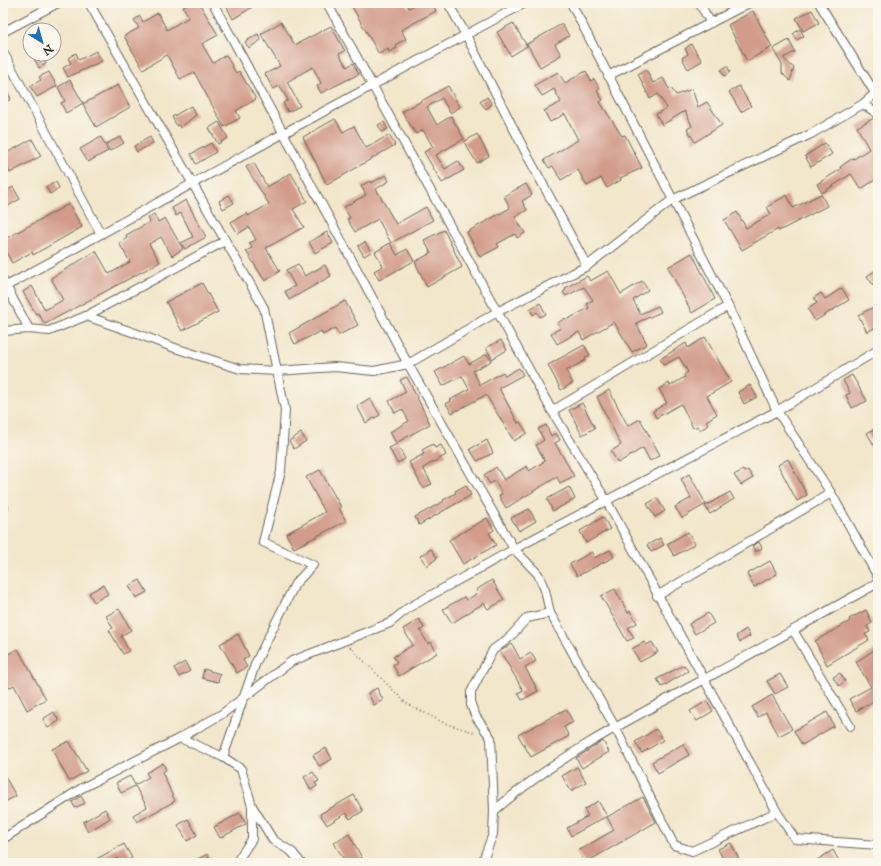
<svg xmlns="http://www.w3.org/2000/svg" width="881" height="866" font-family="'IM FELL English',serif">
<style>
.building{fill:#d29b8b}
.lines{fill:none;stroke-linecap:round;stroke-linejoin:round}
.minor-casing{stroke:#676359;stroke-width:10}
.path{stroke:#676359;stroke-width:1.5;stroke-dasharray:1 3;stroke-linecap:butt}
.minor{stroke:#fff;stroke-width:8}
</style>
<rect width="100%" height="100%" fill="#fbf7ec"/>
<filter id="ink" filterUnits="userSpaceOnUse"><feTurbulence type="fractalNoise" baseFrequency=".025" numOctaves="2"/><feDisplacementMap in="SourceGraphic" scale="8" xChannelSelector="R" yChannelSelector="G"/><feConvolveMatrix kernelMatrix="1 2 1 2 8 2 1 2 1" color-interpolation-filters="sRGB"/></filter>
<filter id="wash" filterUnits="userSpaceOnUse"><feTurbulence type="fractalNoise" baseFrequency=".012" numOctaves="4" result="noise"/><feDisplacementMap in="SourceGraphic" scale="16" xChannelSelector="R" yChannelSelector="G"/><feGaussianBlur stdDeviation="0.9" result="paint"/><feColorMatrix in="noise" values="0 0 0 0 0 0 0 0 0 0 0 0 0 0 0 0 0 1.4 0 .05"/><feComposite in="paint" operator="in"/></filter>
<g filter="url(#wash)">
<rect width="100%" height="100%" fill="#f2e6cb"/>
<g id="blocks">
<g class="building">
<path d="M190,3H199L218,35L202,44L213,63L226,55L236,73L239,71L256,99L236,111L240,118L224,127L194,72L180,79L167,55L143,69L124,36L139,28L134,20L140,16L143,22L158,13L167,30L189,17L183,7Z"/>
<path d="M225,3H259L233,19Z"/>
<path d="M350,3H406L409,8L417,3H428L430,6L433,5L436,11L401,30L406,39L395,45L397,48L389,52L388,49L379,54Z"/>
<path d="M812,10L819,23L803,31L796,18Z"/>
<path d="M753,11L772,47L747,61L728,25Z"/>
<path d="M281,22L295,45L331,26L345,51L339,54L347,67L353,63L359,74L321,93L317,86L321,83L313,67L302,73L287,82L300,106L288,112L283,103L288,100L280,86L273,89L265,74L280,66L261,34Z"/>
<path d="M513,23L527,46L511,56L497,32Z"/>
<path d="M562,24L569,36L555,44L561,55L540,67L527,44Z"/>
<path d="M800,29L804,36L797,40L793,34Z"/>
<path d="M258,34L261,40L249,48L245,42Z"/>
<path d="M789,40L795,52L783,58L794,68L790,81L782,73V65L773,49Z"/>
<path d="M691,44L702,61L688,69L682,58L688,54L685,49Z"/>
<path d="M96,51L102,61L68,77L63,68L71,63L68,58L76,53L79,60Z"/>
<path d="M32,54H40L46,64L39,68Z"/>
<path d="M727,66L730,72L724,76L721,70Z"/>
<path d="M646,70L653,83L663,78L669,89L671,88L676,95L692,89L698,107L707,102L722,125L695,142L687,129L692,126L685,111L662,125L656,114L667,108L658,94L650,99L638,74Z"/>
<path d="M586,71L591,81L594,79L600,89L597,91L603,100L600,102L622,136L625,135L642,168L620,178L621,180L607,188L601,178L587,186L578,170L561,180L553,166L549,168L544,160L578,140L565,114L550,122L544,111L561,102L554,89L542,96L535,85L558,72L565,83Z"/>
<path d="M49,72L57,86L37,97L30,86L41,80L39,77Z"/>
<path d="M70,80L83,103L66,113L61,103L65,101L58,87Z"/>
<path d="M3,84L11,99L3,104Z"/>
<path d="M118,85L130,107L96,127L83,104Z"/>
<path d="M448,86L460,107L450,113L442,98L427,107L437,125L451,116L464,139L436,155L445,169L458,161L464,170L442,183L424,152L433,147L423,130L416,134L402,112Z"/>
<path d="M739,86L751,106L741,112L729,92Z"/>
<path d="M487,97L492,104L486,109L480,102Z"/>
<path d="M191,106L196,115L180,128L179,125L177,126L172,117Z"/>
<path d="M874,118L878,125V178L861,189L851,174L822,193L817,184L841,169L840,167L853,158L854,159L869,149L857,127Z"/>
<path d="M335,119L343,132L354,126L366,148L389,135L395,145L327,185L303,137Z"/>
<path d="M219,122L228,138L218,144L209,128Z"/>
<path d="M384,122L388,129L382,132L378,125Z"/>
<path d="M477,134L489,156L477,163L464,142Z"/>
<path d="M101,137L108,151L88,162L80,149Z"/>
<path d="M120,137L124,143L110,151L106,144Z"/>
<path d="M150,137L153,143L137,152L134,146Z"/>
<path d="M32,139L41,156L10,173L3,159V155Z"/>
<path d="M211,143L216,152L196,164L191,154Z"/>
<path d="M825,143L832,154L811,167L805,156Z"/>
<path d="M254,163L267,187L291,173L307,201L293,209L304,227L266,248L280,271L265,281L246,251L252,248L249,243L256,240L249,227L238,234L231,222L247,213L248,216L269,204L246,167Z"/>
<path d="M386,175L389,181L376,189L396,224L426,207L433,220L391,243L378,219L355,232L347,219L350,218L344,207L366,195L361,186L370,181L371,183Z"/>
<path d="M56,182L59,188L50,194L46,187Z"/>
<path d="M526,184L532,195L522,201L527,210L515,217L525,233L517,238L515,234L497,244L499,247L480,257L467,232L510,208L504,196Z"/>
<path d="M13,187L20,199L3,209V193Z"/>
<path d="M821,194L827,206L779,231L778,229L742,250L724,220L737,212L746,228L771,214L767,207L787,195L793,208Z"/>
<path d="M229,195L234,203L223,209L219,201Z"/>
<path d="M186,200L206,237L185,249L181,243L193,237L181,213L176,216L172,208Z"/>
<path d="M69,204L82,227L33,255L32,252L12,263L3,246V240Z"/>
<path d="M154,214L158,222L165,218L183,249L172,256L161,237L149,244L160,262L45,324L38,313L36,314L23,292L32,286L45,310L63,300L51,278L96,251L109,274L130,262L119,243L127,238L126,235L150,222L148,218Z"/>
<path d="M444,230L462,267L427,287L415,262L431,253L424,240Z"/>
<path d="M327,232L333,243L315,253L309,242Z"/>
<path d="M365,242L371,252L364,256L358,246Z"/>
<path d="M390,243L397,255L407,249L414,261L379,280L374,271L383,266L375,252Z"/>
<path d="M692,253L715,299L692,313L668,267Z"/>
<path d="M298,264L305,276L325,265L331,276L289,300L285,291L295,286L286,270Z"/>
<path d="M878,269V292L867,276Z"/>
<path d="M608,271L621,294L642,281L648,290L633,300L640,314L658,306L661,312L636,323L647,344L632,352L614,322L583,340L579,332L557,344L551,333L561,328L558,323L565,318L566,320L589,308L587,303L593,300L584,287L566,296L563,292L566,290L565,288L587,276L590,281Z"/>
<path d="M202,283L218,312L182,331L166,302Z"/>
<path d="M842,288L849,300L815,321L808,309L817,303L814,298L821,293L825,299Z"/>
<path d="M345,301L358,325L339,335L335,328L323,335L321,331L295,344L289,333Z"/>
<path d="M540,303L546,314L540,317L537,312L533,315L530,309Z"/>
<path d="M878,305V326L867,332L858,315Z"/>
<path d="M705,337L731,382L707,396L717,414L706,421L709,425L700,430L698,426L693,428L681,404L656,418L653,411L667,403L659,389L669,383L670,386L685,377L684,375L688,372L679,357L664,365L660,359L686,343L688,348Z"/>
<path d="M501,340L507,350L492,359L486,348Z"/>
<path d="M584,345L590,355L585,358L586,360L566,371L573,383L561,390L548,365Z"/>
<path d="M487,354L491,361L473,371L480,385L503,372L505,376L519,368L523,375L499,388L518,423L520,422L527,433L514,441L486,395L452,413L446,404L451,401L450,400L469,389L462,376L443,386L435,372L464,356L469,364Z"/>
<path d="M852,375L867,401L852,408L846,395L850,393L843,380Z"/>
<path d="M407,377L430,424L396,443L390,432L409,421L402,409L395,413L389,401L406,392L400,380Z"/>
<path d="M750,385L757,397L744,404L738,392Z"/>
<path d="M609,390L628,426L640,419L660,455L650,461L643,448L618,463L611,451L621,445L597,397Z"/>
<path d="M370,398L380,415L366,423L357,406Z"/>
<path d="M582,403L595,428L582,435L569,410Z"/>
<path d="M546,425L551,436L556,433L560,440L555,443L574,476L560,483L557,477L506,508L499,496L502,494L495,481L490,484L484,475L496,467L504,480L527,466L529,471L545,461L536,445L544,440L538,429Z"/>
<path d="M878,427V452L867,433Z"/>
<path d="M301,433L306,441L294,449L289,441Z"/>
<path d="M487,440L493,453L477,461L470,449Z"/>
<path d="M397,444L405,459L397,463L389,448Z"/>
<path d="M433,444L435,448L441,445L446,455L423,468L432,484L423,488L409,462L424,454L422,450Z"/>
<path d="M788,459L807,495L797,501L778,465Z"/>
<path d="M320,470L341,507L339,508L346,521L294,548L286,534L325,512L306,477Z"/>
<path d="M743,470L744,472L748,470L753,478L741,485L734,475Z"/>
<path d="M689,474L706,504L682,518L675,507L691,498L681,479Z"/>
<path d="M466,485L471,495L419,525L415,517L444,501L443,500L456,493L455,491Z"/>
<path d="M569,487L575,499L553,511L547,499Z"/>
<path d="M730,492L734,499L710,514L705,506Z"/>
<path d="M657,498L665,511L655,517L647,504Z"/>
<path d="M529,509L536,521L519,531L511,518Z"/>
<path d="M603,517L610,529L586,543L580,531Z"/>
<path d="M487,518L494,530L489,533L496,545L463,564L449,540Z"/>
<path d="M688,532L695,544L674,556L667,544Z"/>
<path d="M660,538L664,545L651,552L647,545Z"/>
<path d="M759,542L762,548L756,552L752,546Z"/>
<path d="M431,549L437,558L427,566L420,556Z"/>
<path d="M610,550L614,557L577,576L570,564L592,552L594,558Z"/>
<path d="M770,561L777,574L754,587L747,574Z"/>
<path d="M140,580L147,592L136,598L129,586Z"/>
<path d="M492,580L504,600L488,609L484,603L452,623L443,609L464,597L466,600L478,593L476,590Z"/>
<path d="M103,585L108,594L94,602L89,593Z"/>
<path d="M615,589L628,613L630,611L637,623L628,628L634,638L627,641L601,596Z"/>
<path d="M119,609L131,630L121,636L129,651L123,654L109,630L113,628L106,616Z"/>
<path d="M866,610L872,623L867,626L870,632L865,634L869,640L827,665L815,641L850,621L849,619Z"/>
<path d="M708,613L714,623L695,634L689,624Z"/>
<path d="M419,619L424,628L420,630L428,644L431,642L437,653L399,676L393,665L397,662L393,657L413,645L403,629Z"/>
<path d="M746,629L750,636L740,642L736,636Z"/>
<path d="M238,634L249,656L243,660L247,667L237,673L220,644Z"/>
<path d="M644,642L646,645L652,642L658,652L640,662L632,649Z"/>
<path d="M512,644L520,659L531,653L536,661L525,667L538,691L522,700L518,693L523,690L500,651Z"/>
<path d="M18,649L46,699L27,710L14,685L3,691V662L6,660L4,656Z"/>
<path d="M874,650L878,656V699L856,711L849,699L871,687L856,662Z"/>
<path d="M185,662L190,671L179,677L174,668Z"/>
<path d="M684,665L688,671L662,687L657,679Z"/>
<path d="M204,669L220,674L218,682L202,678Z"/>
<path d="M840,673L845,681L839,686L833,677Z"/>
<path d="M780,674L788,687L775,694L767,681Z"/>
<path d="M377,688L383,700L374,705L368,693Z"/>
<path d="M772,695L792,729L779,736L766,712L758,717L752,707Z"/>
<path d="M707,701L713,711L697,721L690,711Z"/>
<path d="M566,709L573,722L564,727L569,736L531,757L518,735Z"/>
<path d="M54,712L59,721L48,728L43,719Z"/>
<path d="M827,712L834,726L802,745L794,731Z"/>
<path d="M656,729L663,740L642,753L635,742Z"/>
<path d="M69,741L87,771L69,781L52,749Z"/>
<path d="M603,741L609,752L582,768L576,758Z"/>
<path d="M683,744L689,755L658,773L652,762Z"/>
<path d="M326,748L332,759L319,766L313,755Z"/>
<path d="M163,763L166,770L162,772L175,801L137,822L133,815L147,807L135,786L121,793L116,783L130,776L135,785L149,777L146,773Z"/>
<path d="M577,767L586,782L571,791L562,776Z"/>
<path d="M313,772L319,781L315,783L317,786L311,790L304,777Z"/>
<path d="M3,773L16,796L3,803Z"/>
<path d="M354,795L363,811L350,819L346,813L327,825L320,814Z"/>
<path d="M81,796L85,803L75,808L72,802Z"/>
<path d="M643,797L656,822L585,863L578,851L614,830L607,817Z"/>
<path d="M598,801L607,816L571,836L567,828L588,816L584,810Z"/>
<path d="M105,809L110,818L88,832L83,822Z"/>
<path d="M240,813L246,824L220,838L214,827Z"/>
<path d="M188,819L197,835L187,841L178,825Z"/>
<path d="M349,834L362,858L354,863H346L334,843Z"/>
<path d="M731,843L741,863H725L718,849Z"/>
<path d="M124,844L132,858L124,863H120L117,858L108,863H89Z"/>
<path d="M833,850L840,863H812Z"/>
<path d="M207,854L212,863H191Z"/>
</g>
</g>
</g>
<g filter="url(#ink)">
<use href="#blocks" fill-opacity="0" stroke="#676359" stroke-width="1"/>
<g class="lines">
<g class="minor-casing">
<g id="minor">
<path d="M89,3L264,308L285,410L281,471L263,542L313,565L295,584L256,662L223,757L241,769L252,806V839L236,863"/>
<path d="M213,3L408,364L514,549L538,574L545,590L550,613L615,727L674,845L692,851L777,812"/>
<path d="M327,3L552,411L606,500L777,812L795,839L878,845"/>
<path d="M448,3L466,35L526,153L587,266"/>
<path d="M571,3L728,306L777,411L831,493L878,577"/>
<path d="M699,3L711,23"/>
<path d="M819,3L875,93"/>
<path d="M3,32L58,3"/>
<path d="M3,52L101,234"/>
<path d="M608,76L749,3"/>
<path d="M863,104L878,114"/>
<path d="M3,280L29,329"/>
<path d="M3,288L284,133L525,3"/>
<path d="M86,316L225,241"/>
<path d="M3,331L29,329L49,331L86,316L135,333L175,348L240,369L277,371L335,367L374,371L408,364L497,312L587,266L672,200L811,134L863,104L878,91"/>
<path d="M552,411L728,306"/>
<path d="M3,506L4,507"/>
<path d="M657,596L831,493"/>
<path d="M793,630L850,726"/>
<path d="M180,738L223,757"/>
<path d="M252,806L273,840L292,852L301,863"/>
<path d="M494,811L491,738L476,717L471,705V692L493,650L510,637L527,618L550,613"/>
<path d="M3,839L82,788L180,738L222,714L292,661L390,623L408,608L514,549L777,411L878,350"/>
<path d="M482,863L493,834L494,811C557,756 630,719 703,680C762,648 820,615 878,583"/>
</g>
</g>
<path class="path" d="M350,647L406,703L444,723L476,733"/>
<use href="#minor" class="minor"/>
</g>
</g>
<rect width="881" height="866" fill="none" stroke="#fbf7ec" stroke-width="16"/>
<g transform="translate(42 42) rotate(143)"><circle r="19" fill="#fbf7ec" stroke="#a29f99"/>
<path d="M0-3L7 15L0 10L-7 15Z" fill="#1f6fb2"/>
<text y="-6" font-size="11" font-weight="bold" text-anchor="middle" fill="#1c1c1c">N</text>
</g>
</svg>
